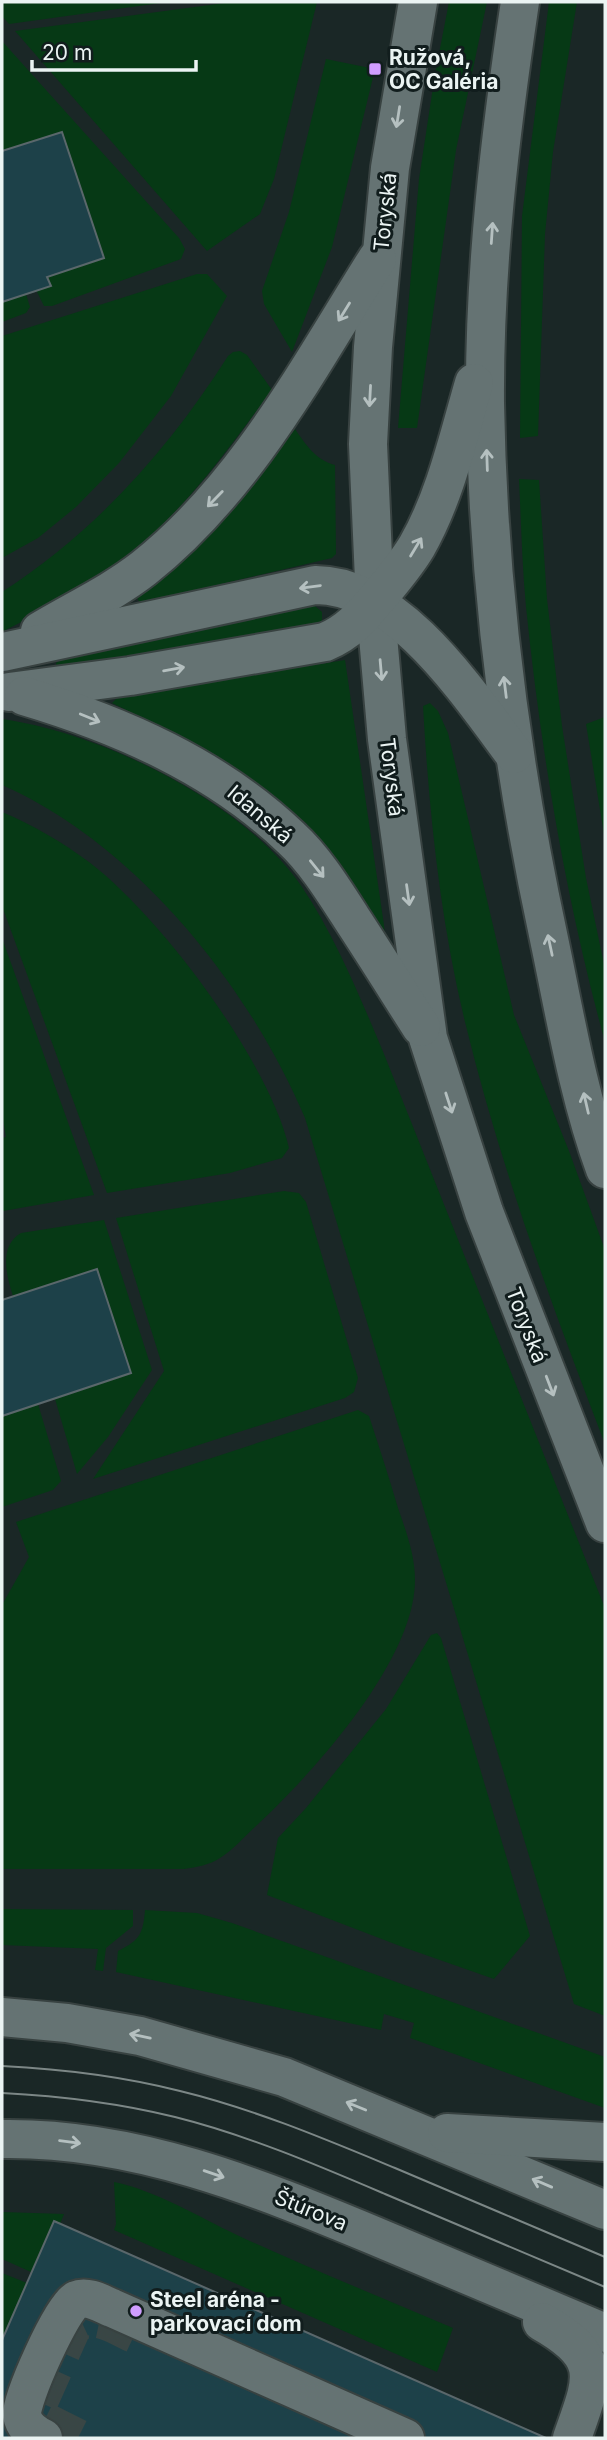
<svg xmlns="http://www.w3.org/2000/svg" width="607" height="2440" font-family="Inter,sans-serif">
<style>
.green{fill:#063915}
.building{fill:#1d4149;stroke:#5a676b;stroke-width:2}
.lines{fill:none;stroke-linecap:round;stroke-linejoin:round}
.minor-tunnel{stroke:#394645;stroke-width:38;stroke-dasharray:38 19;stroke-linecap:butt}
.minor-casing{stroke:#384241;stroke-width:42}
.minor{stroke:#657373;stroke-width:38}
.tram{stroke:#7c8786;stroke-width:2}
.oneway{stroke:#b5c0c0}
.poi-dot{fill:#d09dff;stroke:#111d1d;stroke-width:2.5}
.labels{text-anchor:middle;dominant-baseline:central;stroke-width:6;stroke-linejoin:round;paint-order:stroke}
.poi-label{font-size:21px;font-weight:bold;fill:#ebf4f3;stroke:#111d1d;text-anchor:start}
.street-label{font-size:21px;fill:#ebf4f3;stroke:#111d1d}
</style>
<rect width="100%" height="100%" fill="#1a2726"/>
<g class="green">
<path d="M2,2H168L9,24L2,16Z"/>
<path d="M232,2H317L274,179L260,214L207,251L15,31Z"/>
<path d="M449,2H487L456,150L417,428H398L419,179L435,74Z"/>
<path d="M549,2H577L553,152L545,234L538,436L520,438L522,216Z"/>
<path d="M2,41L179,238L185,249L181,259L52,306H44L36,290L50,286L47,277L104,258L62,132L2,151Z"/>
<path d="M326,59L375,69L332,247L292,352L264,304L262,291L289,212Z"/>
<path d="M197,274H207L227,296L171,396L119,463L76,507L38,538L2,558V336Z"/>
<path d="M26,294L30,307L26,313L2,322V302Z"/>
<path d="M240,351L247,355L272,390C230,446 189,505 135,549C95,582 48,608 2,632V592C94,533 169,449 228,356L233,352Z"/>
<path d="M295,429C306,445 316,460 335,465L336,554L332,558L140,603L137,598L140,593L209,534L251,486Z"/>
<path d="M519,479L539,480L547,599L562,726L586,878L605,969V1042C566,900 541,753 526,607C522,564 521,521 519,479Z"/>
<path d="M307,603L315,606L322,612V623L57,670L56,663L63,658Z"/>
<path d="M345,660L384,925L385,938L349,881L306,823L254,782L183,738L112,703L118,697Z"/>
<path d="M430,703L438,711L448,733L514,1015L569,1151L605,1250V1444C552,1306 500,1166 465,1022C440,919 429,812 423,706Z"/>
<path d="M605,717V840L586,724Z"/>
<path d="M2,719C102,733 244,802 302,887C336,938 360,997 384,1054L605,1608V2016L574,2004L305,1118C249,986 136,844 2,785Z"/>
<path d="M2,812C33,825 62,842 89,862C160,916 269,1061 289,1148L282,1158L230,1173L107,1193L2,906Z"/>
<path d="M2,938L94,1195L3,1211L2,1138L6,1137L2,1114Z"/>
<path d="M284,1191L299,1193L306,1202L358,1378L354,1392L345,1398L93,1479L164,1371L116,1218Z"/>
<path d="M104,1220L152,1370L108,1437L77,1474L55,1399L131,1373L97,1269L13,1296C5,1272 0,1245 21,1233Z"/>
<path d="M38,1404L61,1481L53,1490L2,1507V1416Z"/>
<path d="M358,1410L369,1416C379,1447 389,1477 398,1508C406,1531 415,1555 415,1580C415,1661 312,1774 256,1826C244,1837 233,1850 220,1858C209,1865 197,1867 184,1869H2V1605L29,1557L16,1522Z"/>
<path d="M437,1633L441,1638L530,1936L494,1979L400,1946L267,1895L278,1838L306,1808L386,1709L431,1635Z"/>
<path d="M2,1909L133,1910V1926L106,1948L103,1971L95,1970L98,1949L2,1945Z"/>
<path d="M145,1910L197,1913L232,1923L605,2057V2108L410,2038L414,2023L384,2014L381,2030L116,1972L118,1951C140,1940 143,1934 145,1910Z"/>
<path d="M114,2182C157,2191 197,2216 237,2235C308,2268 381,2297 453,2328L437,2372L114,2230L116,2224Z"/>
<path d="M2,2212L64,2214L60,2224L54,2222L31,2272L2,2259Z"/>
<path d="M2,2273L27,2283L2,2340Z"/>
</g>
<g class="building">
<path d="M62,132L104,258L47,277L51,286L2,302V151Z"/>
<path d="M97,1269L131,1373L2,1416V1300Z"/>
<path d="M54,2221L546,2438H2V2340Z"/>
</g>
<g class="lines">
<path class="minor-tunnel" d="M78,2438L40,2419L39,2402L72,2328C91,2308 114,2325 136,2335"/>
<g class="minor-casing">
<g id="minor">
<path d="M418,2L390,168L373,347L368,444L375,602L387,739L428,1038L484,1212L605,1523"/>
<path d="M520,2C500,135 484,268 485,403C488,583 511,763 549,939C565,1015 578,1095 605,1169"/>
<path d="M40,631C75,610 112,593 144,568C246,487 309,367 377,259"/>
<path d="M3,652L315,585C397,584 469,694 514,754"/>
<path d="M9,692L130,676L325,642C350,632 364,614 381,594C394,578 407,563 417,546C445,497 458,438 474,383"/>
<path d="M24,696C121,725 217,767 291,838C315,860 334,891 352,919C375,954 398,991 421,1027"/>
<path d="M2,2017L67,2023L140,2036L284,2077L605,2210"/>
<path d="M447,2133L605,2142"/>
<path d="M2,2139C134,2137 255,2186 375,2236C452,2268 528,2301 605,2333"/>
<path d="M542,2322C605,2358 593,2378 572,2438"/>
<path d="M43,2438C33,2433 24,2427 22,2415C20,2401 63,2305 76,2300C88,2295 102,2304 112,2308L405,2438"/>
</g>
</g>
<use href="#minor" class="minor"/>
<g class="tram">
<path d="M2,2066C62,2069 121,2076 180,2091C254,2109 325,2139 395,2168C465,2198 535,2227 605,2257"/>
<path d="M2,2093C61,2096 118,2103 175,2117C247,2135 317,2165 385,2194C458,2225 532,2256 605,2287"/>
</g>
</g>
<defs><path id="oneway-shaft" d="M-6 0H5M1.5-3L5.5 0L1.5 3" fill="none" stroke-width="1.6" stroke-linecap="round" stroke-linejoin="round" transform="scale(1.75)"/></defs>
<g class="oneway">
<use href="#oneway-shaft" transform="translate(398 117) rotate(99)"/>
<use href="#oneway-shaft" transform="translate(492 233) rotate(-86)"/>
<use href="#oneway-shaft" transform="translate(344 312) rotate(122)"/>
<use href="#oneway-shaft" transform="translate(370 396) rotate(93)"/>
<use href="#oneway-shaft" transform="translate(487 460) rotate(-92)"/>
<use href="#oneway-shaft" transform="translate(215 499) rotate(134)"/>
<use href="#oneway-shaft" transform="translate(416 547) rotate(-59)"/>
<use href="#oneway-shaft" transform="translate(310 587) rotate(172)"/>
<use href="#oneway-shaft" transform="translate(174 669) rotate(-10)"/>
<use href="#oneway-shaft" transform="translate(381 670) rotate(85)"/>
<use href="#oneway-shaft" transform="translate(505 687) rotate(-97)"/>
<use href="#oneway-shaft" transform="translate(90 718) rotate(22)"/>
<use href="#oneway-shaft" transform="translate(317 869) rotate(51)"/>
<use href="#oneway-shaft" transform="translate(408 895) rotate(82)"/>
<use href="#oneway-shaft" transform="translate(550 945) rotate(-102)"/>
<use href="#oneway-shaft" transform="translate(449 1103) rotate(72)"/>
<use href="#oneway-shaft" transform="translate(586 1103) rotate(-103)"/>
<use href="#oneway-shaft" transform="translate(550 1386) rotate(69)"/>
<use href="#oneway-shaft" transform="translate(140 2036) rotate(-168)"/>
<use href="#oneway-shaft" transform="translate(356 2106) rotate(-158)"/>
<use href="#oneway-shaft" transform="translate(70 2142) rotate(7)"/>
<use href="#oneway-shaft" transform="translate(214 2174) rotate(19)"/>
<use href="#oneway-shaft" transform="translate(542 2183) rotate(-157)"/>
</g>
<g class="poi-dot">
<rect x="368" y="62" width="14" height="14" rx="3.5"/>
<circle cx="136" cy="2311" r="7"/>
</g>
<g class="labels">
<g class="poi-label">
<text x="389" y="57">Ružová,<tspan x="389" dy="24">OC Galéria</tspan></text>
<text x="150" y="2299">Steel aréna -<tspan x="150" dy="24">parkovací dom</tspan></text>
</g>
<g class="street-label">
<text transform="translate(385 212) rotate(-84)">Toryská</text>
<text transform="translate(392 777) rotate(83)">Toryská</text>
<text transform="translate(260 814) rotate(40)">Idanská</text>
<text transform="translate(527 1325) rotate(69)">Toryská</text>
<text transform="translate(311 2210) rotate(22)">Štúrova</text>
</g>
</g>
<rect width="607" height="2440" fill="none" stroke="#ebf4f3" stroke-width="7"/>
<path d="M32 60v10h164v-10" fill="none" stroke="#ebf4f3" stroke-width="3.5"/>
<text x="42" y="60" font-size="21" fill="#ebf4f3" stroke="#111d1d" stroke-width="5" paint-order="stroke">20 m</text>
</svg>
